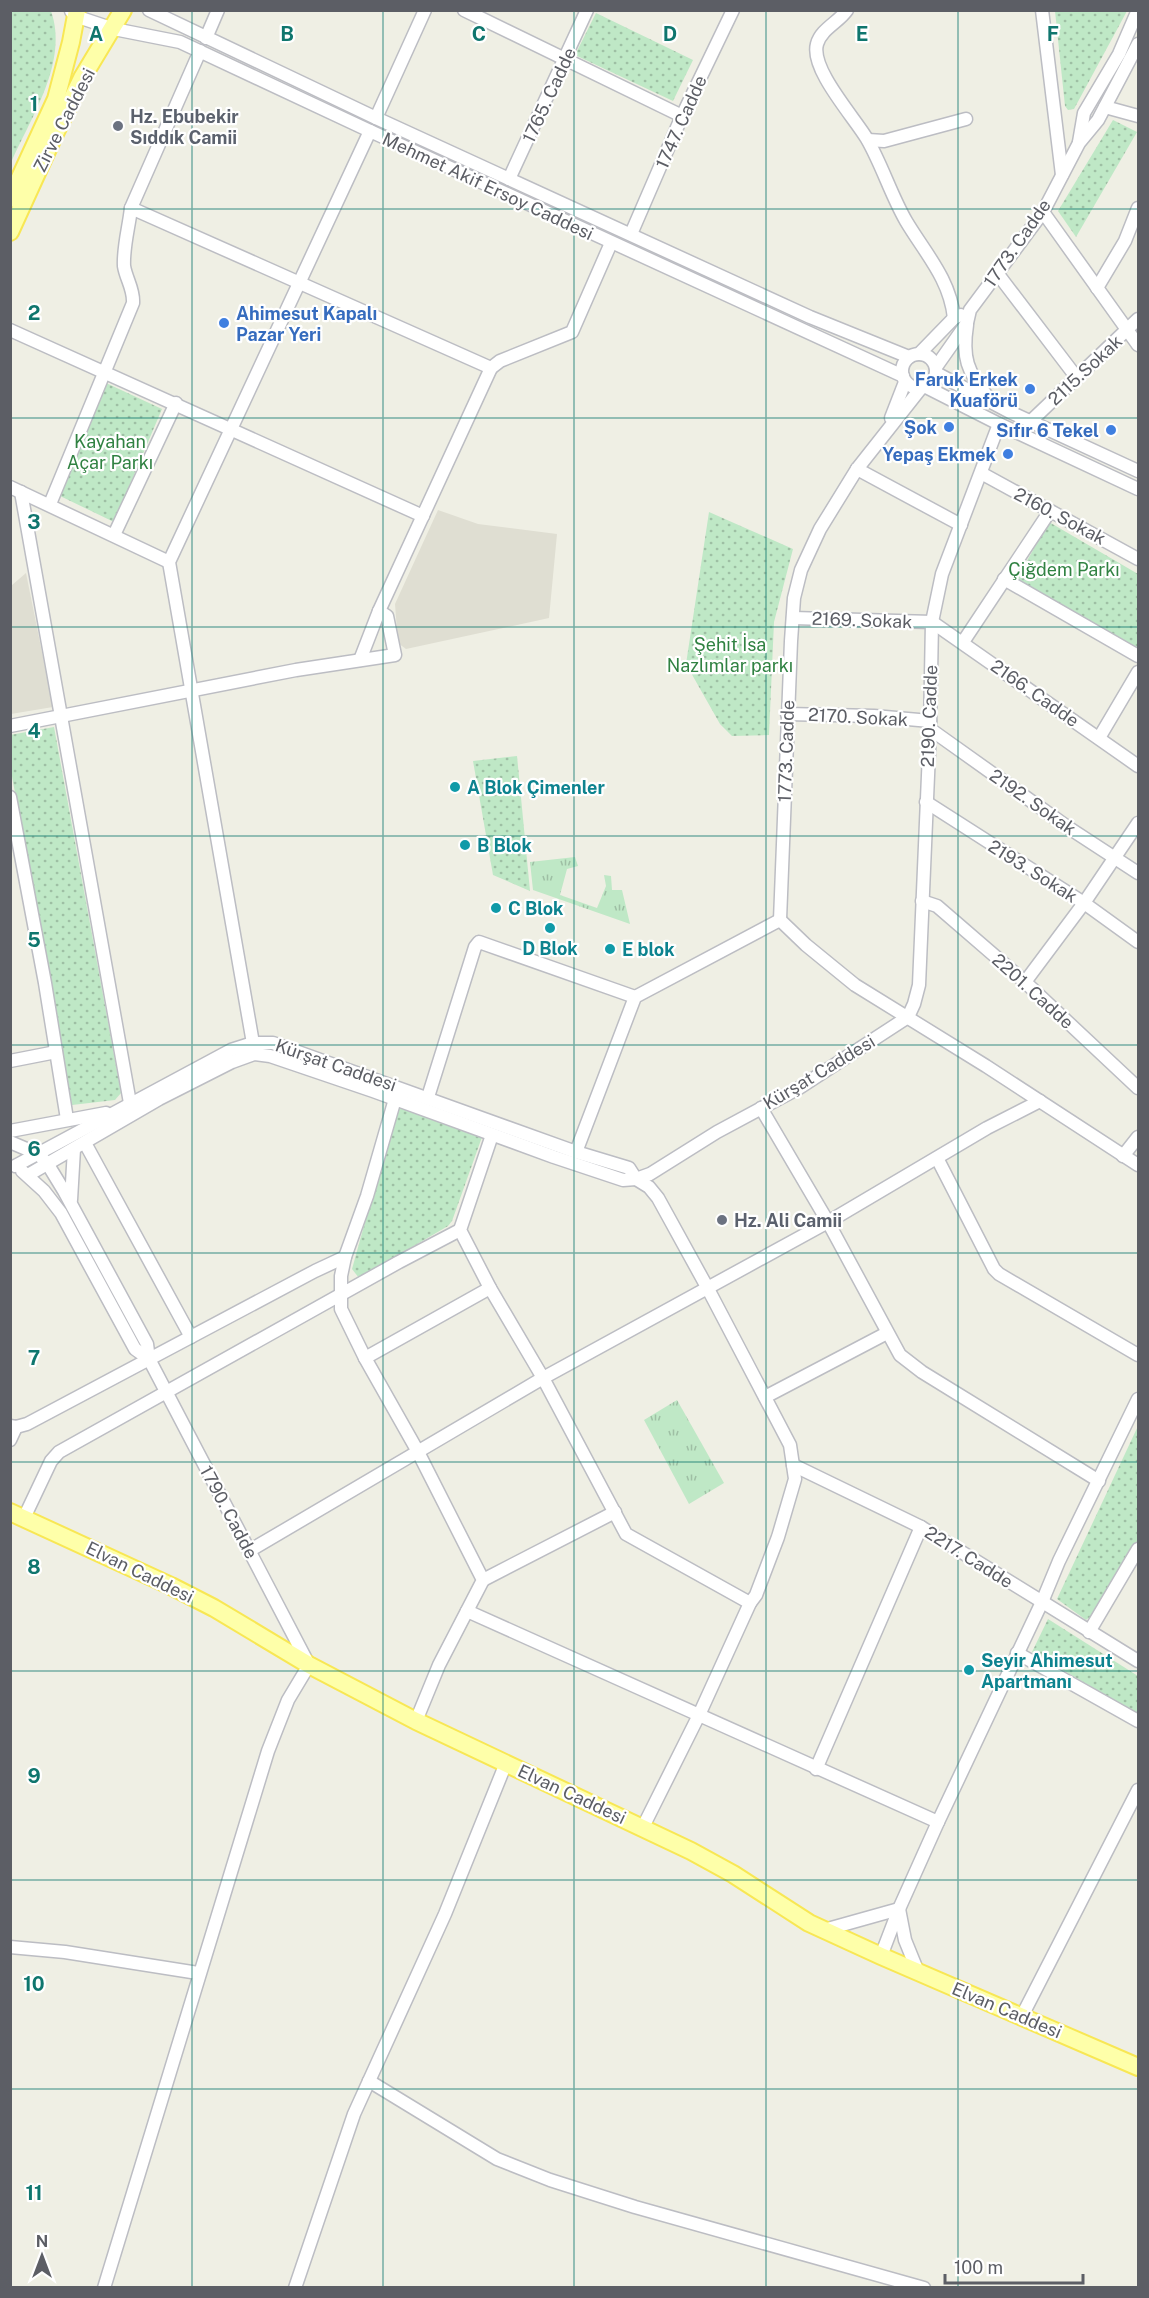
<svg xmlns="http://www.w3.org/2000/svg" width="1149" height="2298" font-family="'Public Sans',sans-serif">
<style>
.education{fill:#dfded2}
.grass{fill:url(#grass-tufts)}
.park{fill:url(#park-dots)}
.lines{fill:none;stroke-linecap:round;stroke-linejoin:round}
.minor-casing{stroke:#bcbdc3;stroke-width:15}
.major-casing{stroke:#f8e754;stroke-width:20}
.minor{stroke:#fff;stroke-width:12}
.major{stroke:#feffa9;stroke-width:16}
.grid{fill:none;stroke:#0f766e;stroke-width:1.5;stroke-opacity:0.55}
.worship-dot{fill:#6b7280;stroke:#fff;stroke-width:2}
.shop-dot{fill:#3f7fe0;stroke:#fff;stroke-width:2}
.culture-dot{fill:#0f9aa8;stroke:#fff;stroke-width:2}
.labels{text-anchor:middle;dominant-baseline:central;stroke-width:4.5;stroke-linejoin:round;paint-order:stroke}
.street-label{font-size:18px;fill:#5c5e65;stroke:#fff}
.worship-label{font-size:18px;font-weight:bold;fill:#5b616d;stroke:#fff;text-anchor:start}
.shop-label{font-size:18px;font-weight:bold;fill:#366cbe;stroke:#fff;text-anchor:end}
.park-label{font-size:18px;fill:#308242;stroke:#fff}
.culture-label{font-size:18px;font-weight:bold;fill:#0d838f;stroke:#fff;text-anchor:start}
.grid-label{font-size:20px;text-anchor:middle;font-weight:bold;fill:#0f766e;stroke:#fff;stroke-width:4.5;stroke-linejoin:round;paint-order:stroke}
</style>
<defs>
<pattern id="grass-tufts" width="24" height="20" patternUnits="userSpaceOnUse" patternTransform="scale(1.5)"><rect width="24" height="20" fill="#bfe8c6"/><path d="M3 7l-1-3M5 7V3M7 7l1-3M15 17l-1-3M17 17v-4M19 17l1-3" fill="none" stroke="#9ebfa4"/></pattern>
<pattern id="park-dots" width="8" height="8" patternUnits="userSpaceOnUse" patternTransform="scale(1.5)"><rect width="8" height="8" fill="#bfe8c6"/><path d="M2 2h.1M6 6h.1" fill="none" stroke="#9ebfa4" stroke-width="1.8" stroke-linecap="round"/></pattern>
</defs>
<rect width="100%" height="100%" fill="#efefe4"/>
<g class="education">
<path d="M438,510L478,524L557,534L549,618L406,649L398,643L395,604Z"/>
<path d="M26,573L53,707L11,714V586Z"/>
</g>
<g class="grass">
<path d="M575,857L578,866L567,869L560,895L597,908L606,886L604,875L611,876L612,890H622L630,924L533,890L530,862Z"/>
<path d="M677,1400L724,1483L689,1504L644,1420Z"/>
</g>
<g class="park">
<path d="M11,10L51,11C69,62 31,117 11,163Z"/>
<path d="M1055,11H1127L1074,109L1068,110L1065,106Z"/>
<path d="M596,13L693,60L673,101L575,55Z"/>
<path d="M1113,120L1137,132L1076,237L1058,211Z"/>
<path d="M106,383L162,409L114,522L58,495Z"/>
<path d="M709,512L793,549L774,622L769,735L732,736L720,724L686,664Z"/>
<path d="M1049,522L1138,574V650L1016,580Z"/>
<path d="M54,727L121,1093L115,1100L72,1105L11,771L10,735Z"/>
<path d="M517,756L530,891L493,875L473,761Z"/>
<path d="M397,1107L482,1137L452,1221L448,1226L359,1278L352,1269Z"/>
<path d="M1138,1426V1540L1091,1616L1086,1620L1057,1599Z"/>
<path d="M1048,1619L1138,1676V1714L1032,1652Z"/>
</g>
<g class="lines">
<g class="minor-casing">
<g id="minor">
<path d="M149,10L376,118L810,317L909,357"/>
<path d="M464,10L682,116"/>
<path d="M847,10C839,22 821,29 817,44C810,69 854,117 867,139C882,165 891,195 906,221C925,253 950,279 954,318"/>
<path d="M1042,10L1062,175"/>
<path d="M71,11L75,16L114,29L180,42L370,131L903,376"/>
<path d="M206,38L218,10"/>
<path d="M200,51L131,208L491,368L500,361L572,332L611,243"/>
<path d="M1105,107L1138,116"/>
<path d="M376,118L425,10"/>
<path d="M868,140L884,141L966,119"/>
<path d="M1079,142L1084,113L1119,54L1138,10"/>
<path d="M509,179L587,10"/>
<path d="M1043,212L1138,345"/>
<path d="M631,234L682,116L733,10"/>
<path d="M997,273L1077,378"/>
<path d="M1097,288L1125,241L1138,208"/>
<path d="M967,325C962,357 967,372 988,397"/>
<path d="M10,330L423,516"/>
<circle cx="919" cy="371" r="17"/>
<path d="M919,354L954,318L961,315"/>
<path d="M936,367L967,323L970,310L1043,212L1079,143L1098,120L1138,44"/>
<path d="M936,373L1010,412L1138,471"/>
<path d="M926,387L999,424L1138,489"/>
<path d="M891,418L905,382"/>
<path d="M1031,421L1138,319"/>
<path d="M857,469L961,525"/>
<path d="M981,473L1138,559"/>
<path d="M10,487L169,562"/>
<path d="M21,492L130,1103"/>
<path d="M50,504L133,303C134,289 126,279 124,266C123,247 129,227 131,208"/>
<path d="M114,535L176,403"/>
<path d="M1004,579L1138,656"/>
<path d="M793,618L932,622L1138,766"/>
<path d="M963,642L1050,511"/>
<path d="M360,660L379,611L491,368"/>
<path d="M787,714L874,716L930,721"/>
<path d="M10,726L296,670L395,655L387,616L379,611"/>
<path d="M930,729L1069,828L1138,873"/>
<path d="M1099,738L1138,672"/>
<path d="M10,797L45,983L67,1119"/>
<path d="M926,802L1084,903L1138,942"/>
<path d="M922,901L937,906L1025,982L1138,1088"/>
<path d="M780,920L791,641L794,598L801,570L820,529L857,469L921,388"/>
<path d="M1025,982L1084,903L1138,823"/>
<path d="M908,1017L914,1004L919,985L930,729L932,622L942,574L999,424"/>
<path d="M254,1049L169,562L370,131"/>
<path d="M10,1061L56,1052"/>
<path d="M428,1097L475,947L479,942L635,997"/>
<path d="M395,1099L367,1196L345,1257L341,1276V1309L365,1358L417,1450L483,1580L439,1665L416,1721"/>
<path d="M761,1108L828,1222L900,1355L922,1372L1099,1481"/>
<path d="M10,1131L106,1113"/>
<path d="M492,1135L460,1230L490,1288L543,1378L626,1534L750,1603"/>
<path d="M10,1142L38,1154L47,1163L64,1191L147,1344L149,1359L309,1665L288,1700L268,1751L104,2288"/>
<path d="M85,1143L191,1337"/>
<path d="M576,1152L635,997L780,920L806,945L855,985L986,1066L1138,1165"/>
<path d="M1123,1156L1138,1137"/>
<path d="M937,1158L994,1269L999,1274L1138,1355"/>
<path d="M15,1166L231,1050L253,1043H273L576,1152L629,1168L636,1179L649,1187L658,1198L707,1287L790,1445L795,1479L778,1537L756,1595L750,1603L699,1715L643,1827"/>
<path d="M22,1171L44,1191L61,1213L135,1349L149,1359"/>
<path d="M28,1175L159,1099L232,1062L254,1054L270,1056L373,1091L554,1157L623,1180L636,1179L650,1174L717,1132L799,1088L908,1017"/>
<path d="M71,1200L74,1149"/>
<path d="M365,1358L490,1288"/>
<path d="M765,1397L887,1333"/>
<path d="M10,1426L16,1427L27,1424L315,1271L345,1257"/>
<path d="M10,1440L16,1427"/>
<path d="M793,1465L921,1527L1138,1661"/>
<path d="M24,1518L51,1461L59,1452L399,1262L460,1230"/>
<path d="M249,1551L543,1378L828,1222L987,1128L1040,1101"/>
<path d="M483,1580L615,1512"/>
<path d="M467,1611L938,1822"/>
<path d="M1089,1632L1138,1549"/>
<path d="M1017,1653L1138,1721"/>
<path d="M816,1769L921,1527"/>
<path d="M824,1930L899,1909L905,1940L918,1972"/>
<path d="M10,1947L65,1952L198,1973"/>
<path d="M881,1956L899,1909L938,1822L1042,1602L1059,1561L1138,1399"/>
<path d="M1022,2016L1138,1790"/>
<path d="M369,2081L497,2159L550,2180L635,2207L924,2288"/>
<path d="M295,2288L354,2114L445,1914L506,1763"/>
</g>
</g>
<g class="major-casing">
<g id="major">
<path d="M10,199L56,99L71,42L77,10"/>
<path d="M10,232L52,140L82,78L123,10"/>
<path d="M10,1512L171,1586L214,1608L309,1665L416,1721L691,1851L733,1874L809,1923L881,1956L1138,2067"/>
</g>
</g>
<use href="#minor" class="minor"/>
<use href="#major" class="major"/>
</g>
<path class="grid" d="M192,10V2288M383,10V2288M574,10V2288M766,10V2288M958,10V2288M10,209H1138M10,418H1138M10,627H1138M10,836H1138M10,1045H1138M10,1253H1138M10,1462H1138M10,1671H1138M10,1880H1138M10,2089H1138"/>
<g class="worship-dot">
<circle cx="118" cy="126" r="6"/>
<circle cx="722" cy="1220" r="6"/>
</g>
<g class="shop-dot">
<circle cx="224" cy="323" r="6"/>
<circle cx="1030" cy="389" r="6"/>
<circle cx="949" cy="427" r="6"/>
<circle cx="1111" cy="430" r="6"/>
<circle cx="1008" cy="454" r="6"/>
</g>
<g class="culture-dot">
<circle cx="455" cy="787" r="6"/>
<circle cx="465" cy="845" r="6"/>
<circle cx="496" cy="908" r="6"/>
<circle cx="550" cy="928" r="6"/>
<circle cx="610" cy="949" r="6"/>
<circle cx="969" cy="1670" r="6"/>
</g>
<g class="labels">
<g class="street-label">
<text transform="translate(549 95) rotate(-65)">1765. Cadde</text>
<text transform="translate(64 120) rotate(-63)">Zirve Caddesi</text>
<text transform="translate(681 122) rotate(-66)">1747. Cadde</text>
<text transform="translate(488 186) rotate(25)">Mehmet Akif Ersoy Caddesi</text>
<text transform="translate(1017 243) rotate(-55)">1773. Cadde</text>
<text transform="translate(1085 370) rotate(-43)">2115.Sokak</text>
<text transform="translate(1060 516) rotate(28)">2160. Sokak</text>
<text transform="translate(862 620) rotate(2)">2169. Sokak</text>
<text transform="translate(1035 693) rotate(35)">2166. Cadde</text>
<text transform="translate(929 716) rotate(-88)">2190. Cadde</text>
<text transform="translate(858 717) rotate(3)">2170. Sokak</text>
<text transform="translate(786 751) rotate(-88)">1773. Cadde</text>
<text transform="translate(1033 802) rotate(35)">2192. Sokak</text>
<text transform="translate(1033 871) rotate(32)">2193. Sokak</text>
<text transform="translate(1033 991) rotate(42)">2201. Cadde</text>
<text transform="translate(336 1065) rotate(19)">Kürşat Caddesi</text>
<text transform="translate(819 1072) rotate(-31)">Kürşat Caddesi</text>
<text transform="translate(229 1512) rotate(62)">1790. Cadde</text>
<text transform="translate(969 1557) rotate(32)">2217. Cadde</text>
<text transform="translate(140 1572) rotate(26)">Elvan Caddesi</text>
<text transform="translate(572 1794) rotate(25)">Elvan Caddesi</text>
<text transform="translate(1007 2010) rotate(23)">Elvan Caddesi</text>
</g>
<g class="worship-label">
<text x="130" y="116">Hz. Ebubekir<tspan x="130" dy="21">Sıddık Camii</tspan></text>
<text x="734" y="1220">Hz. Ali Camii</text>
</g>
<g class="shop-label">
<text x="236" y="313" text-anchor="start">Ahimesut Kapalı<tspan x="236" dy="21">Pazar Yeri</tspan></text>
<text x="1018" y="379">Faruk Erkek<tspan x="1018" dy="21">Kuaförü</tspan></text>
<text x="937" y="427">Şok</text>
<text x="1099" y="430">Sıfır 6 Tekel</text>
<text x="996" y="454">Yepaş Ekmek</text>
</g>
<g class="park-label">
<text x="110" y="441">Kayahan<tspan x="110" dy="21">Açar Parkı</tspan></text>
<text x="1064" y="569">Çiğdem Parkı</text>
<text x="730" y="644">Şehit İsa<tspan x="730" dy="21">Nazlımlar parkı</tspan></text>
</g>
<g class="culture-label">
<text x="467" y="787">A Blok Çimenler</text>
<text x="477" y="845">B Blok</text>
<text x="508" y="908">C Blok</text>
<text x="550" y="948" text-anchor="middle">D Blok</text>
<text x="622" y="949">E blok</text>
<text x="981" y="1660">Seyir Ahimesut<tspan x="981" dy="21">Apartmanı</tspan></text>
</g>
</g>
<g class="grid-label">
<text x="96" y="41">A</text>
<text x="287" y="41">B</text>
<text x="479" y="41">C</text>
<text x="670" y="41">D</text>
<text x="862" y="41">E</text>
<text x="1053" y="41">F</text>
<text x="34" y="111">1</text>
<text x="34" y="320">2</text>
<text x="34" y="529">3</text>
<text x="34" y="738">4</text>
<text x="34" y="947">5</text>
<text x="34" y="1156">6</text>
<text x="34" y="1365">7</text>
<text x="34" y="1574">8</text>
<text x="34" y="1783">9</text>
<text x="34" y="1991">10</text>
<text x="34" y="2200">11</text>
</g>
<rect width="1149" height="2298" fill="none" stroke="#5c5e65" stroke-width="24"/>
<g transform="translate(42 2256)" stroke="#ffffff" stroke-width="4.5" paint-order="stroke">
<path d="M0-4.5L10 22L0 15L-10 22Z" fill="#5c5e65"/>
<text y="-9" font-size="16" font-weight="bold" text-anchor="middle" fill="#5c5e65">N</text>
</g>
<path d="M945 2274v9h138v-9" fill="none" stroke="#5c5e65" stroke-width="3"/>
<text x="954" y="2274" font-size="18" fill="#5c5e65" stroke="#ffffff" stroke-width="4.5" paint-order="stroke">100 m</text>
</svg>
